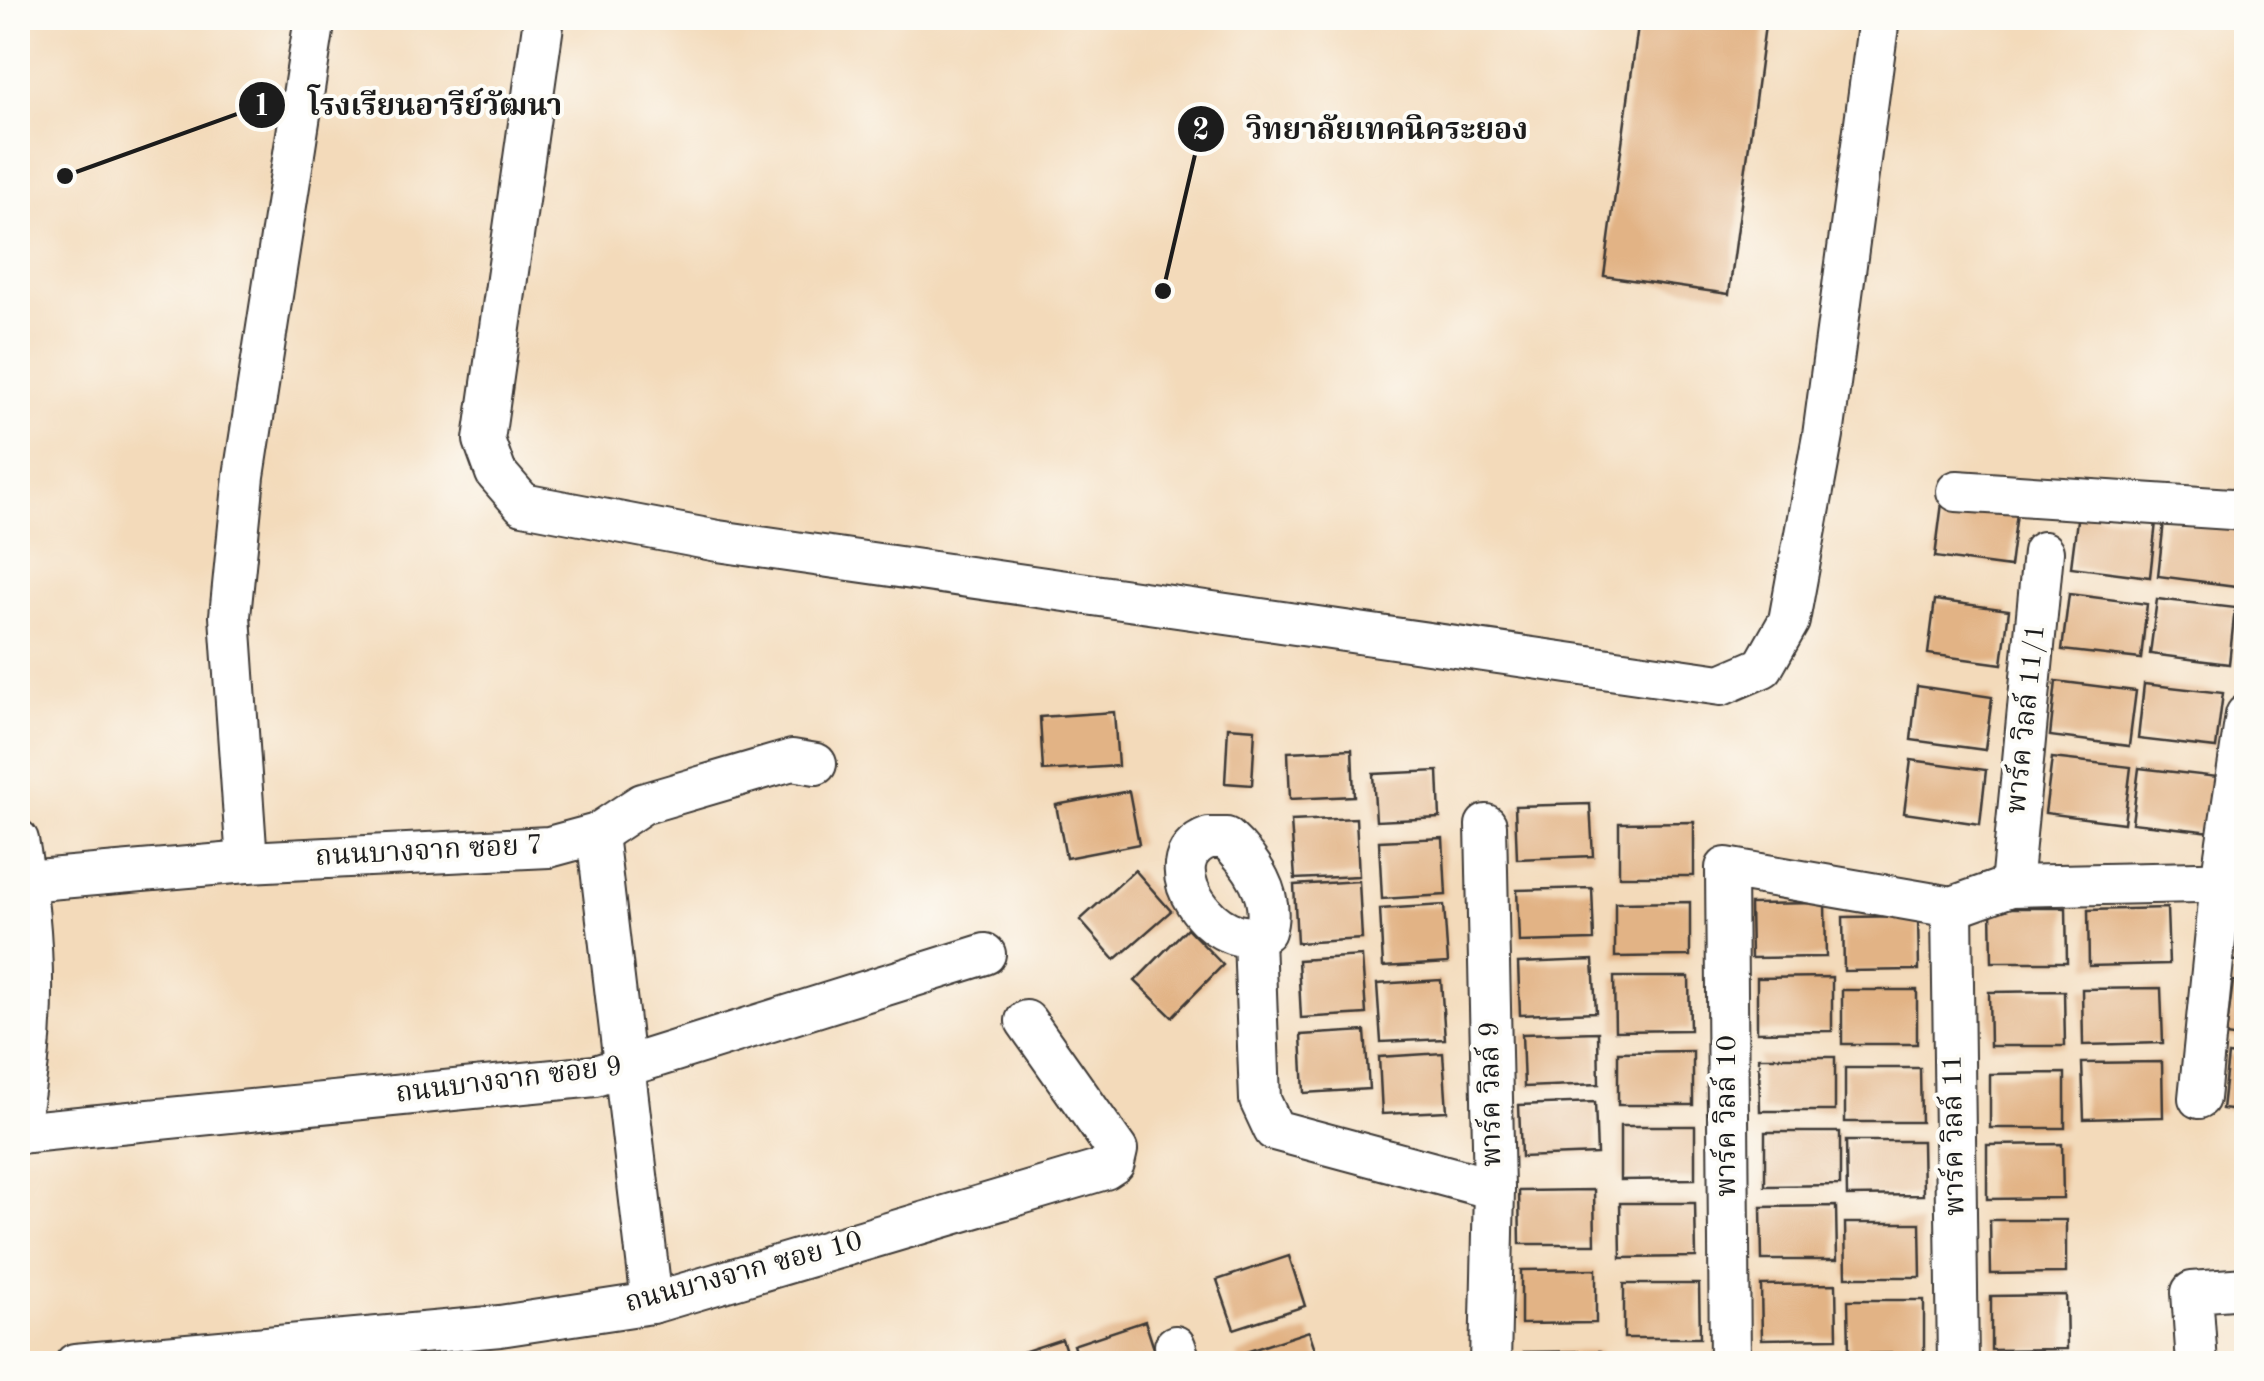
<svg xmlns="http://www.w3.org/2000/svg" width="2264" height="1381" font-family="'Old Standard TT','Noto Serif Thai',serif">
<style>
.building{fill:#e2b385}
.lines{fill:none;stroke-linecap:round;stroke-linejoin:round}
.minor-casing{stroke:#3c3834;stroke-width:44}
.minor{stroke:#fff;stroke-width:40}
.labels{text-anchor:middle;dominant-baseline:central;stroke-width:8;stroke-linejoin:round;paint-order:stroke}
.street-label{font-size:28px;fill:#1c1c1c;stroke:#fdfcf7}
.leader{fill:none;stroke:#1c1c1c;stroke-width:4}
.callout-dot{fill:#1c1c1c;stroke:#fdfcf7;stroke-width:4}
.mark-label{font-size:30px;text-anchor:middle;font-weight:bold;fill:#fff}
.callout-label{font-size:30px;text-anchor:middle;font-weight:bold;fill:#1c1c1c;stroke:#fdfcf7;stroke-width:8;stroke-linejoin:round;paint-order:stroke}
</style>
<rect width="100%" height="100%" fill="#fdfcf7"/>
<filter id="ink" filterUnits="userSpaceOnUse"><feTurbulence type="fractalNoise" baseFrequency=".01" numOctaves="2"/><feDisplacementMap in="SourceGraphic" scale="20" xChannelSelector="R" yChannelSelector="G"/><feConvolveMatrix kernelMatrix="1 2 1 2 8 2 1 2 1" color-interpolation-filters="sRGB"/></filter>
<filter id="wash" filterUnits="userSpaceOnUse"><feTurbulence type="fractalNoise" baseFrequency=".0048" numOctaves="4" result="noise"/><feDisplacementMap in="SourceGraphic" scale="40" xChannelSelector="R" yChannelSelector="G"/><feGaussianBlur stdDeviation="2.25" result="paint"/><feColorMatrix in="noise" values="0 0 0 0 0 0 0 0 0 0 0 0 0 0 0 0 0 1.4 0 .05"/><feComposite in="paint" operator="in"/></filter>
<g filter="url(#wash)">
<rect width="100%" height="100%" fill="#f3daba"/>
<g id="blocks">
<g class="building">
<path d="M1639,18H1766L1729,294L1604,276Z"/>
<path d="M1942,503L2017,513L2010,567L1935,557Z"/>
<path d="M2078,512L2156,522L2150,577L2071,567Z"/>
<path d="M2164,521L2243,530L2236,586L2158,576Z"/>
<path d="M2069,594L2147,604L2141,659L2062,650Z"/>
<path d="M2157,599L2235,608L2229,664L2150,654Z"/>
<path d="M1935,600L2009,610L2002,664L1928,654Z"/>
<path d="M2056,681L2136,691L2129,746L2050,736Z"/>
<path d="M2144,684L2223,693L2216,748L2138,739Z"/>
<path d="M1917,686L1992,697L1985,750L1911,740Z"/>
<path d="M1114,712L1118,766L1043,771L1040,717Z"/>
<path d="M1228,727L1255,729L1252,785L1225,783Z"/>
<path d="M1352,749L1354,796L1290,799L1288,752Z"/>
<path d="M2052,758L2131,767L2124,823L2045,813Z"/>
<path d="M1911,760L1986,770L1980,824L1904,813Z"/>
<path d="M2139,768L2218,777L2212,832L2132,823Z"/>
<path d="M1438,771L1440,818L1376,821L1373,774Z"/>
<path d="M1129,791L1139,844L1066,858L1056,805Z"/>
<path d="M1590,804L1593,856L1517,859L1515,806Z"/>
<path d="M1356,818L1359,876L1295,879L1291,821Z"/>
<path d="M1694,822V876H1619V823Z"/>
<path d="M1443,838L1446,895L1382,899L1379,841Z"/>
<path d="M1135,870L1171,911L1115,960L1080,920Z"/>
<path d="M1359,881L1362,939L1297,943L1294,885Z"/>
<path d="M1592,888L1594,940L1519,942L1517,890Z"/>
<path d="M1690,902V956L1615,957V903Z"/>
<path d="M1825,903L1826,957L1751,958L1750,904Z"/>
<path d="M1444,905L1448,963L1383,967L1380,909Z"/>
<path d="M2235,905L2246,907V962L2229,960Z"/>
<path d="M1991,908H2066L2067,962H1992Z"/>
<path d="M2167,908L2169,964L2089,966L2088,910Z"/>
<path d="M1918,916L1919,970L1844,971L1843,917Z"/>
<path d="M1187,928L1223,965L1172,1017L1135,981Z"/>
<path d="M1362,956L1366,1014L1301,1018L1298,960Z"/>
<path d="M1593,960L1596,1012L1520,1015L1518,963Z"/>
<path d="M1614,977H1689L1690,1030L1615,1031Z"/>
<path d="M1832,977V1031L1757,1032V978Z"/>
<path d="M1441,980L1445,1039L1381,1042L1377,984Z"/>
<path d="M2233,981L2246,983V1039L2226,1036Z"/>
<path d="M2161,988L2163,1043L2083,1045L2082,989Z"/>
<rect x="1842" y="990" width="75" height="54"/>
<path d="M2064,991L2065,1046H1990L1989,992Z"/>
<path d="M1365,1031L1369,1089L1304,1093L1301,1035Z"/>
<path d="M1598,1032L1599,1084L1524,1087L1522,1034Z"/>
<path d="M1693,1051V1105H1618V1052Z"/>
<path d="M1443,1053L1447,1111L1382,1114L1379,1057Z"/>
<path d="M2228,1055L2246,1057V1112L2222,1109Z"/>
<path d="M1759,1057H1835V1111H1760Z"/>
<path d="M2162,1062L2163,1117L2084,1119L2082,1063Z"/>
<path d="M1845,1068H1920L1921,1122H1845Z"/>
<path d="M2065,1073V1128H1990V1074Z"/>
<path d="M1595,1102L1597,1154L1521,1157L1519,1105Z"/>
<path d="M1620,1126H1695V1179L1620,1180Z"/>
<path d="M1765,1132H1840V1185L1765,1186Z"/>
<path d="M1846,1141H1922L1923,1195L1847,1196Z"/>
<path d="M2062,1144L2063,1198L1987,1199V1145Z"/>
<path d="M1594,1190L1595,1244H1520L1519,1191Z"/>
<path d="M1620,1203H1695L1696,1257L1621,1258Z"/>
<path d="M1836,1206L1837,1260H1762L1761,1207Z"/>
<path d="M1990,1220H2066V1273L1991,1274Z"/>
<path d="M1845,1223H1920L1921,1277H1846Z"/>
<path d="M1289,1256L1305,1306L1234,1329L1217,1280Z"/>
<path d="M1596,1269V1323L1521,1324V1270Z"/>
<path d="M1624,1284H1699L1700,1338H1624Z"/>
<path d="M1836,1284L1837,1338L1762,1339L1761,1285Z"/>
<path d="M2066,1295L2067,1349L1991,1350V1296Z"/>
<path d="M1848,1300H1924V1353L1849,1354Z"/>
<path d="M1145,1321L1159,1364H1079L1073,1345Z"/>
<path d="M1309,1331L1320,1364H1240L1237,1355Z"/>
<path d="M1062,1339L1070,1364H989V1363Z"/>
<path d="M1600,1351V1364H1524V1352Z"/>
<rect x="1759" y="1360" width="75" height="4"/>
</g>
</g>
</g>
<g filter="url(#ink)">
<use href="#blocks" fill-opacity="0" stroke="#3c3834" stroke-width="2.5"/>
<g class="lines">
<g class="minor-casing">
<g id="minor">
<path d="M544,18L484,440L496,473L523,504L718,541L1721,685L1763,667L1789,621L1823,436L1879,18"/>
<path d="M1957,491L2246,510"/>
<path d="M1486,825L1494,1189L1490,1364"/>
<path d="M597,834L652,1303"/>
<path d="M1209,838H1226C1251,861 1276,896 1265,931C1218,960 1147,859 1209,838Z"/>
<path d="M18,840C36,936 38,1029 18,1124"/>
<path d="M247,862L230,616L244,476L315,18"/>
<path d="M25,881L247,862L549,847L597,834L642,804L792,760L816,764"/>
<path d="M2011,886L2043,552"/>
<path d="M1952,907L1958,1364"/>
<path d="M1254,938L1260,1100L1274,1130L1494,1189"/>
<path d="M2199,1098L2221,882L2246,715"/>
<path d="M18,1133L595,1076L985,954"/>
<path d="M1175,1346L1181,1364"/>
<path d="M75,1364L500,1326L652,1303L1105,1169L1114,1163L1117,1150L1026,1021"/>
<path d="M1730,1364L1726,868L1952,907L2011,886L2246,881"/>
<path d="M2197,1364L2192,1292L2246,1288"/>
</g>
</g>
<use href="#minor" class="minor"/>
</g>
</g>
<g class="labels">
<g class="street-label">
<text transform="translate(2027 719) rotate(-84)">พาร์ค วิลล์ 11/1</text>
<text transform="translate(429 852) rotate(-3)">ถนนบางจาก ซอย 7</text>
<text transform="translate(509 1081) rotate(-7)">ถนนบางจาก ซอย 9</text>
<text transform="translate(1492 1094) rotate(-91)">พาร์ค วิลล์ 9</text>
<text transform="translate(1728 1116) rotate(-90)">พาร์ค วิลล์ 10</text>
<text transform="translate(1955 1135) rotate(-91)">พาร์ค วิลล์ 11</text>
<text transform="translate(744 1273) rotate(-15)">ถนนบางจาก ซอย 10</text>
</g>
</g>
<path class="leader" d="M65 176L262 105M1163 291L1201 129"/>
<g class="callout-dot">
<circle cx="65" cy="176" r="10"/>
<circle cx="1163" cy="291" r="10"/>
<circle cx="262" cy="105" r="25"/>
<circle cx="1201" cy="129" r="25"/>
</g>
<g class="mark-label">
<text x="262" y="115">1</text>
<text x="1201" y="139">2</text>
</g>
<g class="callout-label">
<text x="435" y="115">โรงเรียนอารีย์วัฒนา</text>
<text x="1387" y="139">วิทยาลัยเทคนิคระยอง</text>
</g>
<rect width="2264" height="1381" fill="none" stroke="#fdfcf7" stroke-width="60"/>
</svg>
